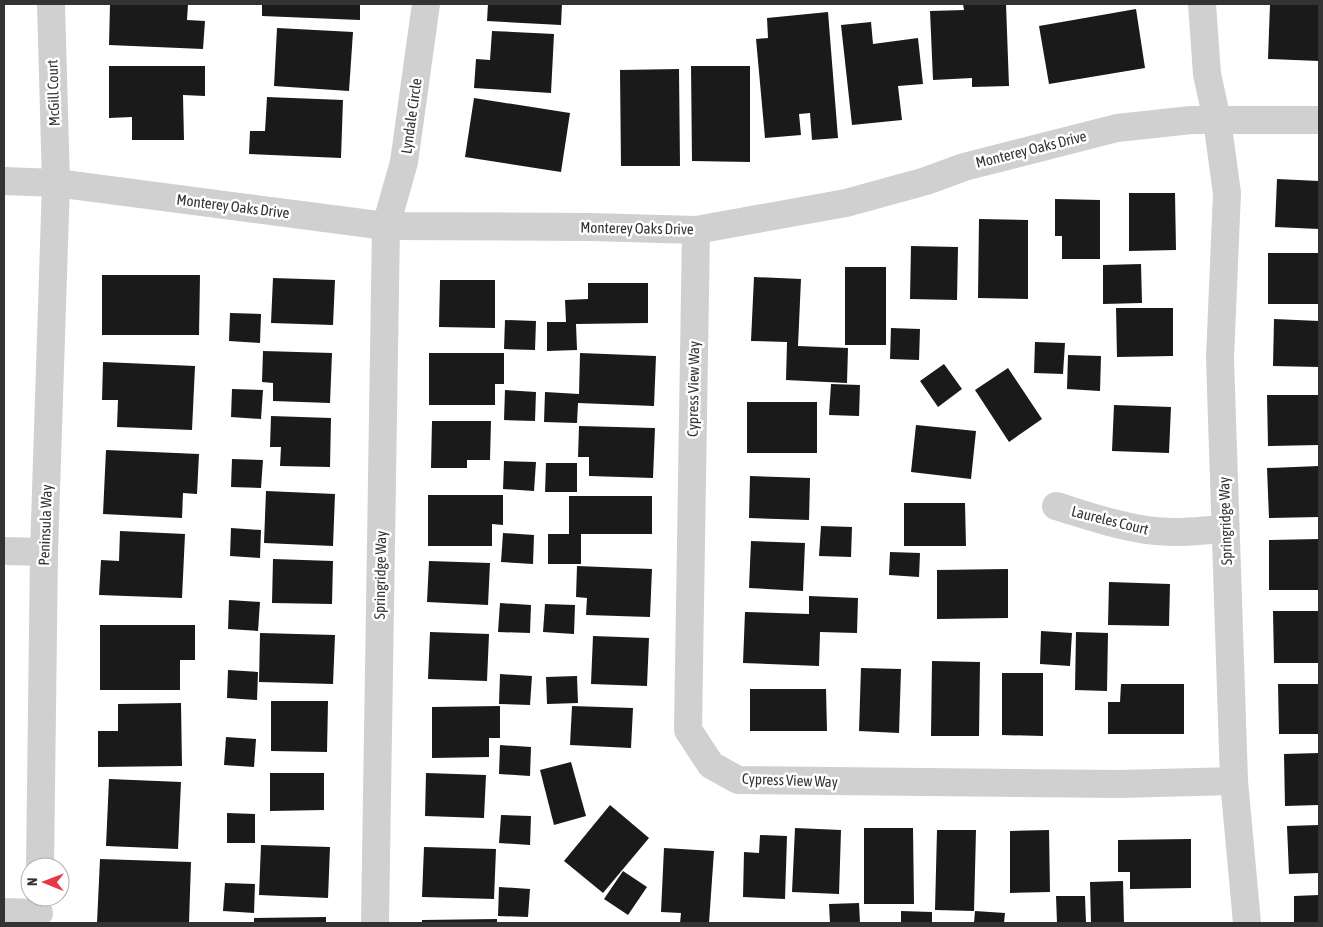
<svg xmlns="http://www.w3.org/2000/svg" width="1323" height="927" font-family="'Asap Condensed',sans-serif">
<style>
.building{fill:#1a1a1a}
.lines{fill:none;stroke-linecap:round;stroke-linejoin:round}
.street{stroke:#d0d0d0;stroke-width:28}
.labels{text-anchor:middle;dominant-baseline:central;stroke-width:5;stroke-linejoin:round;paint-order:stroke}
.street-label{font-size:15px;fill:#333;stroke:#fff}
</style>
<rect width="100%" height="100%" fill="#fff"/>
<g class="building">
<path d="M110,4H188L187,20L205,21L203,49L109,45Z"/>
<path d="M262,4H360V20L262,16Z"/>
<path d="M488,4H562L561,25L487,21Z"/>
<path d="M963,4H1006L1009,86L972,87V78L933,80L930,11L964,10Z"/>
<path d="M1270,4L1319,5V61L1268,59Z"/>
<path d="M1136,9L1145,68L1049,84L1039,26Z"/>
<path d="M828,12L838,138L812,140L810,113L799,114L801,135L765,138L756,39L768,38L767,18Z"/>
<path d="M871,22L873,44L918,38L923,84L898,86L902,120L852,125L841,25Z"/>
<path d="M277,28L353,32L349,91L274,86Z"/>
<path d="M492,31L554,34L551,93L474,88L476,59L490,60Z"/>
<path d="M109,66H205V96L183,95L184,140H132V117L109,118Z"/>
<path d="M691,66H750V162L692,161Z"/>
<path d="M679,69L680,166H621L620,70Z"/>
<path d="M267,97L343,100L341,158L249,154L250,131H265Z"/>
<path d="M474,98L570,113L561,172L465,157Z"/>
<path d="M1277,179L1319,181V229L1275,227Z"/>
<path d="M1129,193H1175L1176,250L1129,251Z"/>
<path d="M1055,199L1100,200V259H1062V236H1055Z"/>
<path d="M979,219L1028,220V299L978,298Z"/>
<path d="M911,246L958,247L957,300L910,299Z"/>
<rect x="1268" y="253" width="51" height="51"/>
<path d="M1141,264L1142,303L1103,304V265Z"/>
<rect x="845" y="267" width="41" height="78"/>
<path d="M102,275H200L199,335H102Z"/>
<path d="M754,277L801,279L798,346L848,348L847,383L786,380L787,342L751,341Z"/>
<path d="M273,278L335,280L333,325L271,323Z"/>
<path d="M440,280H495V328L439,327Z"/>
<path d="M588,283H648V323L576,324L577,350L547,351V322H566L565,300L588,299Z"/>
<path d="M1116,308H1173V356L1117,357Z"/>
<path d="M230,313L261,314L260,343L229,341Z"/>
<path d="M1274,319L1319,321V367L1273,366Z"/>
<path d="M505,320L536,321L535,350L504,349Z"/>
<path d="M891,328L920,329L919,360L890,359Z"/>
<path d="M1035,342L1065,343L1063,374L1034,373Z"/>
<path d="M263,351L332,353L330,403L273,401V383L262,382Z"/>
<path d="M429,353H504V384H495V405H429Z"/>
<path d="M580,353L656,356L654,406L578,403L577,423L544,422L545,392L579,394Z"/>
<path d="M1068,355L1101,356L1100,391L1067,389Z"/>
<path d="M103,362L195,366L192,430L117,427L118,400H102Z"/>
<path d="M944,364L962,389L938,407L920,381Z"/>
<path d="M1008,368L1042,419L1009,442L975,390Z"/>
<path d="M831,384L860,385L859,416L829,415Z"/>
<path d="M232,389L263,390L261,419L231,417Z"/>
<path d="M505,390L536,392L535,421L504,420Z"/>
<path d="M1267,395H1319V445L1268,446Z"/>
<rect x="747" y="402" width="70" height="51"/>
<path d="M1114,405L1171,407L1169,453L1112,451Z"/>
<path d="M271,416L331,418L330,467L280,466L281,447H270Z"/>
<path d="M432,421H491L490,460H467V468H431Z"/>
<path d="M916,425L976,431L971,479L911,472Z"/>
<path d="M579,426L655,428L653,478L589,476V457H578Z"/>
<path d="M106,450L199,454L197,494L183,493L182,518L103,514Z"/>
<path d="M232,459L263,460L261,488L231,487Z"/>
<path d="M504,461L536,462L534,491L503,489Z"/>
<path d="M546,463H577V492H545Z"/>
<path d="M1319,466V517L1269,518L1267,468Z"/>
<path d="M750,476L810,478L809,520L749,518Z"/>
<path d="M266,491L335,494L333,546L264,543Z"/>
<path d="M428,495H503V525L492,524V546H428Z"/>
<path d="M569,496H652V534H581V564H548V534H569Z"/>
<path d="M904,503H965L966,546H904Z"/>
<path d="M821,526L852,527L851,557L819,556Z"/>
<path d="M231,528L261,530L260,558L230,556Z"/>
<path d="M120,531L185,534L182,598L99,595L101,560L119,561Z"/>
<path d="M503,533L534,535L533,564L501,562Z"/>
<path d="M1319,539V590H1269V540Z"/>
<path d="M751,541L805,543L803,591L749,588Z"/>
<path d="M890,552L920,553L919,577L889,575Z"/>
<path d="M273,559L333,561L332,604L272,603Z"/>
<path d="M429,561L490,563L488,605L427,602Z"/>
<path d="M577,566L652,569L650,617L586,615L587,598L576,597Z"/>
<path d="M1008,569V618L937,619V570Z"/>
<path d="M1109,582L1170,584L1169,626L1108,625Z"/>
<path d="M809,596L858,598L857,633L820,632L819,666L743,663L745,612L809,614Z"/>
<path d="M229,600L260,602L258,631L228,629Z"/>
<path d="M500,603L531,605L530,633L498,632Z"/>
<path d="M545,604L575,605L574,634L543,632Z"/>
<path d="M1273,611H1319V663H1274Z"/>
<path d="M100,625H195V660H180V690H100Z"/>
<path d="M1041,631L1072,633L1070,666L1040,664Z"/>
<path d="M430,632L489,634L487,681L428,679Z"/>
<path d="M1076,632L1108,633L1107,691L1075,690Z"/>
<path d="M260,633L335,635L333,684L259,682Z"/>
<path d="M593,636L649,638L647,686L591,684Z"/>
<path d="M932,661L980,662L979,736H931Z"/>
<path d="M861,668L901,669L899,733L859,731Z"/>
<path d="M228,670L258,672L257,700L227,698Z"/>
<path d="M1002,673H1043V736L1002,735Z"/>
<path d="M500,674L532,676L530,705L499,704Z"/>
<path d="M577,676L578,703L547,704L546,677Z"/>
<path d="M1121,684H1184V734H1108V702H1120Z"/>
<path d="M1278,684H1319V734H1279Z"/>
<path d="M750,689H826L827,731H750Z"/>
<path d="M271,701H328L327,752L271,751Z"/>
<path d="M181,703L182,766L98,767V731H118V704Z"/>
<path d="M500,706V738H489V757L432,758V707Z"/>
<path d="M572,706L633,708L631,748L570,745Z"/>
<path d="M226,737L256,739L254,767L224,765Z"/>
<path d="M500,745L531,747L530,776L499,774Z"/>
<path d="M1319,753V805L1285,806L1284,754Z"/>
<path d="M571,762L586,816L554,825L540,770Z"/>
<path d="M270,773H324V810L270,811Z"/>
<path d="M426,773L486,775L484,818L425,816Z"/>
<path d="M109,779L181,782L178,849L106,846Z"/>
<path d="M610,805L649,838L603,893L564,861Z"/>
<path d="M227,813L255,814V843H227Z"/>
<path d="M501,815L531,816L530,845L499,843Z"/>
<path d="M1319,825V873L1289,874L1287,826Z"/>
<path d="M795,828L841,830L839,894L792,892Z"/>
<path d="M864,828H913L914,904H864Z"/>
<path d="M937,830H976L974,911L935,910Z"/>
<path d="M1049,830L1050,892L1010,893V831Z"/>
<path d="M760,835L787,836L785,899L743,897L744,852L759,853Z"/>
<path d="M1191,839V888L1130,889V872H1118V840Z"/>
<path d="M261,845L330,847L328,898L259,895Z"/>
<path d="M424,847L496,849L494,899L422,897Z"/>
<path d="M664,848L714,851L709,923H680L681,913L661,912Z"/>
<path d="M100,859L191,862L189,923H97Z"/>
<path d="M623,871L647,887L628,915L604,899Z"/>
<path d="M1123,881L1124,923H1091L1090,882Z"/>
<path d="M225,883L255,884L254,913L223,911Z"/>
<path d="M499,887L530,889L528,917L498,916Z"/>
<path d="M1319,895V923H1294V896Z"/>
<path d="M1056,896H1085L1086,923H1057Z"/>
<path d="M859,903L860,923H830L829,904Z"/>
<path d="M901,911L932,912V923H901Z"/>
<path d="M975,911L1005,913L1004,923H974Z"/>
<path d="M326,917V923H254V918Z"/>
<path d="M497,919V923H422V920Z"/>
</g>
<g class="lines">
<g class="street">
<path d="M1202,4L1207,74L1217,120L1227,193L1220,358L1234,781L1247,923"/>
<path d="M4,181L56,183L386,226L591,227L696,230L846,203L926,181L964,167L1117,128L1191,120H1319"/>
<path d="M696,230L688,730L711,765L738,780L1119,784L1234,781"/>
<path d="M1056,506C1086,515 1116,526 1147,530C1173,534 1199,531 1225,529"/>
<path d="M4,551L44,552"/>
<path d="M40,867L44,552L56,183L51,4"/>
<path d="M4,912L39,913"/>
<path d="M375,923L386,226L404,162L426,4"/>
</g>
</g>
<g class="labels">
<g class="street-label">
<text transform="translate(53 93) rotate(-92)">McGill Court</text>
<text transform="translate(411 116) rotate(-82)">Lyndale Circle</text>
<text transform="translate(1031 149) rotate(-14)">Monterey Oaks Drive</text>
<text transform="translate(233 206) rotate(7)">Monterey Oaks Drive</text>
<text transform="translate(637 228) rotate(1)">Monterey Oaks Drive</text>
<text transform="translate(693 389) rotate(-89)">Cypress View Way</text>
<text transform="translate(1110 520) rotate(14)">Laureles Court</text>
<text transform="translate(1225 521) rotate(-92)">Springridge Way</text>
<text transform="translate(45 525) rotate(-88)">Peninsula Way</text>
<text transform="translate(380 575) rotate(-89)">Springridge Way</text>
<text transform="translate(790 780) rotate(2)">Cypress View Way</text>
</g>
</g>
<rect width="1323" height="927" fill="none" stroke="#333333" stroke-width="10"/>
<g transform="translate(45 882) rotate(271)"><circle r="24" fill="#ffffff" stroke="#adadad"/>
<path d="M0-4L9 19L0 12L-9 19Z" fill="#e63946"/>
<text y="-8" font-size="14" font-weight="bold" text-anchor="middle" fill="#333333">N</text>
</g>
</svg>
